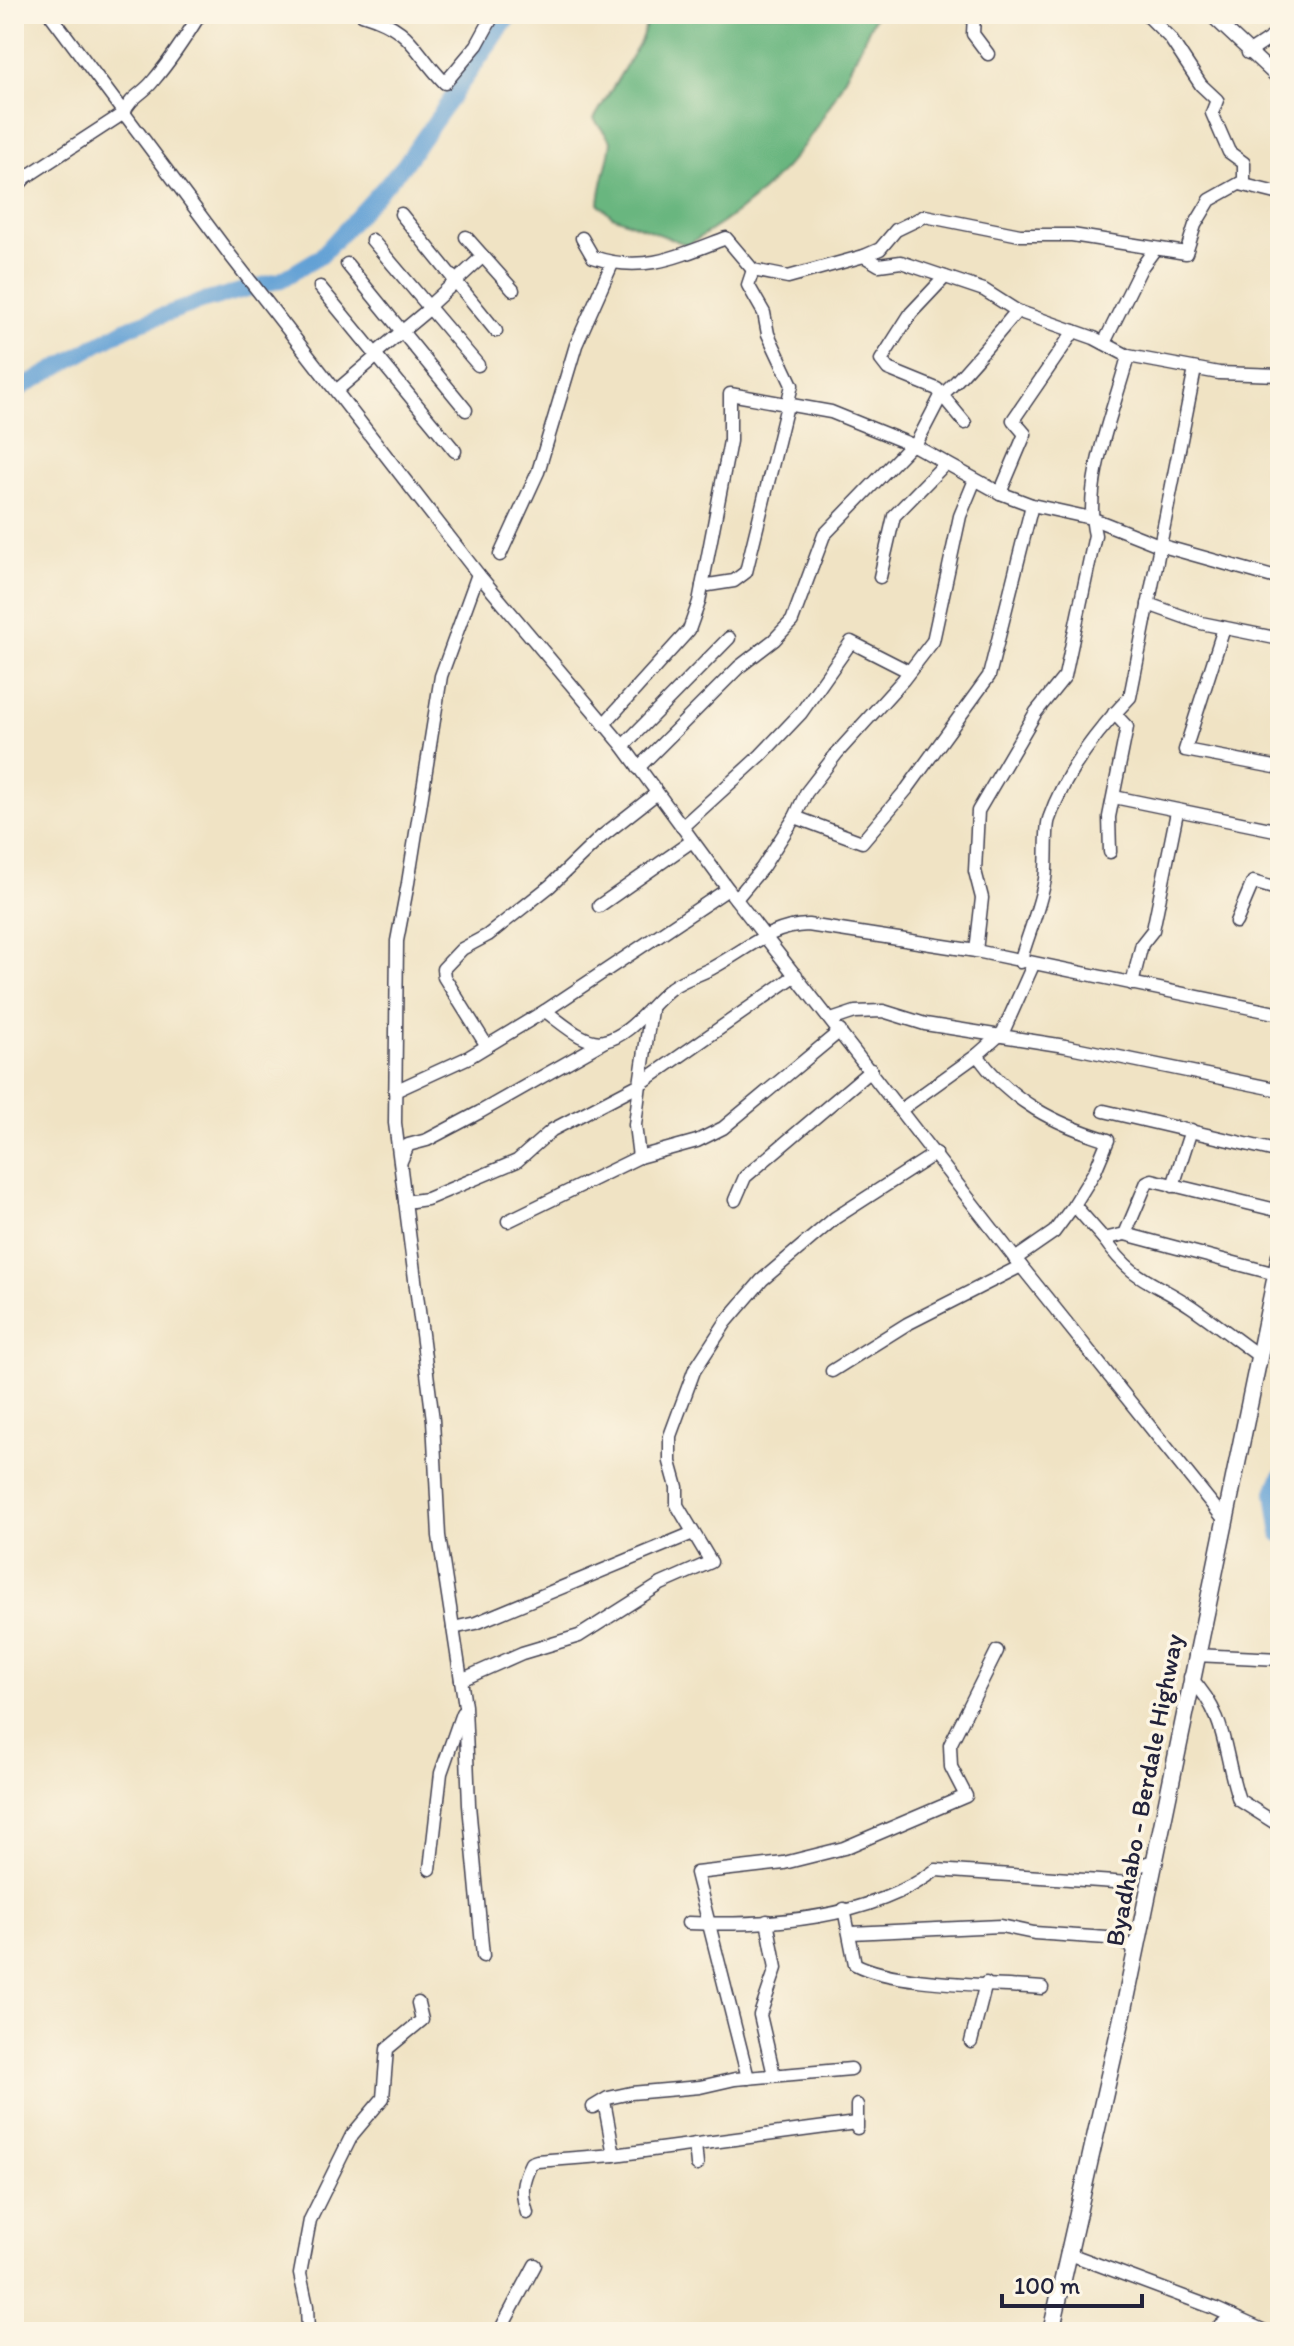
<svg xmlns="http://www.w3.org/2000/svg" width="1294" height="2346" font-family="Itim,sans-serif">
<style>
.forest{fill:#69b67f;stroke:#466c5d;stroke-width:2}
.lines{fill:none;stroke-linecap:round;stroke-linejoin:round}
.river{stroke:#64a1d5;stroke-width:16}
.minor-casing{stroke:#413f50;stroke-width:15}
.major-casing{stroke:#413f50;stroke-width:19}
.minor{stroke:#fff;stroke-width:12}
.major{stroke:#fff;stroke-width:16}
.labels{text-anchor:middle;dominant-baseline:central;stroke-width:7;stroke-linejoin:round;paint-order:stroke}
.street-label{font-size:26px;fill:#22223b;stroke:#fcf5e5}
</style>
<rect width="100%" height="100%" fill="#fcf5e5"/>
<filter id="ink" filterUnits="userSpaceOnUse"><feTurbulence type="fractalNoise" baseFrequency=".0125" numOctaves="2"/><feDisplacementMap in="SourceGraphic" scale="16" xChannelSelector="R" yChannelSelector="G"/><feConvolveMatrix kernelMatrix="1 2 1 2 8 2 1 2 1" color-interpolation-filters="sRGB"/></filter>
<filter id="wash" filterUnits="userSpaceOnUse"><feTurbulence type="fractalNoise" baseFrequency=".006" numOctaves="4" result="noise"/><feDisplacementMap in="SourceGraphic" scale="32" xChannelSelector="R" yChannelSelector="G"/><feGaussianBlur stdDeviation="1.8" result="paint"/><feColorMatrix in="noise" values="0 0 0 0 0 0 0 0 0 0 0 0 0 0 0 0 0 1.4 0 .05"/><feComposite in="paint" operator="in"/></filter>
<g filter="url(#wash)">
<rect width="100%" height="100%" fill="#f0e3c4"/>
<path class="forest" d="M650,14H876C825,122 794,183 687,245L612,216L599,204C600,182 609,163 611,141L594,119L640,42Z"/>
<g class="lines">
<g class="river">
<path d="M14,392L127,328L200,302L281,280L321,256L404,165L511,14"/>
<path d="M1280,1477L1274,1492L1280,1534"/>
</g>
</g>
</g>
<g filter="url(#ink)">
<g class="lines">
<g class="minor-casing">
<g id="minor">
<path d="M50,14L230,255L478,574L623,746L728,889L1021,1266L1224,1519"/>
<path d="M362,14C414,30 411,48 445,83L477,45L494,14"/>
<path d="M974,14L973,34L988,54"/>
<path d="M1218,14L1215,19L1280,80"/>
<path d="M1248,53L1280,32"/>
<path d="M1240,184L1280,194"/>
<path d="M14,190L26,177L124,113C130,97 143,94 153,81C170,61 186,37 200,14"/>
<path d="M401,214L496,331"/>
<path d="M466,237L513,290"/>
<path d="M582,238L593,257C643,274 679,256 726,238L753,270L788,277L864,256L880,249L896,230L925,216L1020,235H1072L1186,253L1195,225L1210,200L1244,181V163L1229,152L1212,113L1217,100L1201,85L1170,38L1146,14"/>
<path d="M372,240L478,365"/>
<path d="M864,256L879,265L901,262L984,290L1017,311L1094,338L1128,356L1219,373L1280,375"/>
<path d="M347,264L466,410"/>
<path d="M945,277L911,313L881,360L888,369L937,389L965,423"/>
<path d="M320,287L455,451"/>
<path d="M429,306L482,257"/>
<path d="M1104,343L1141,268L1155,249"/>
<path d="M375,354L430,308"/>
<path d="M336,391L377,356"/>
<path d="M915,446L942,394C952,390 1005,325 1017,311"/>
<path d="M1000,493L1025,434L1013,420L1074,331"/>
<path d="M500,555L538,472L576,345L612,264"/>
<path d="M478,574L441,676L408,883L397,941L395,1123L433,1420L439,1536L465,1706L469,1805L483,1956"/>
<path d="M880,577L894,516L945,464"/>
<path d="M702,586L734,581L746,572L792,385L768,334L764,313L748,285L753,270"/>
<path d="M1148,604L1201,623L1280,639"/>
<path d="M1224,628L1185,750L1280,768"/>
<path d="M604,724L689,630L699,602L730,441V394L831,412L915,446L1000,493L1032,505L1091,518L1159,545L1280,579"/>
<path d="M623,746L729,638"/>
<path d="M638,768L739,667L774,640L792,621L824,535L910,446"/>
<path d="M1114,797L1280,831"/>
<path d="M795,817L862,842L907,789L989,676L1032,505"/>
<path d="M682,827L761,755L801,713L851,642L908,671"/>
<path d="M1110,852L1109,817L1127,727L1114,713"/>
<path d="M736,899L762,868L795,817L806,793L837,753L903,680L933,641L960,516L974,482"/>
<path d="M599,906L692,841"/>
<path d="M1236,922L1253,882L1280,890"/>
<path d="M976,951L982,898L975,871L978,811L1036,712L1065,676L1095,535C1082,483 1115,408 1128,356"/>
<path d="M1020,962C1028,935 1040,907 1045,879C1048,863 1045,829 1049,819C1065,772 1096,732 1130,697L1195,369"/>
<path d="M1132,984L1142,944L1153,930L1177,812"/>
<path d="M545,1011L728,889"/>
<path d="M831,1020L855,1012L883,1011L925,1024L1065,1046L1280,1090"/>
<path d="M487,1046L444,977L443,969L462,949L488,935L550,886L601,837L657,793"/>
<path d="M977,1055L1003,1032L1033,965"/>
<path d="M395,1091L469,1057L545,1011C560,1021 585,1046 604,1041C631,1036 651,1003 671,988C685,978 700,975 714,967C747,949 770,926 808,925L976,951L1280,1014"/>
<path d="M902,1109L977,1055C1010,1101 1055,1124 1108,1140L1095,1171L1074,1205"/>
<path d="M1104,1111L1280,1152"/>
<path d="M639,1157L635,1125L640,1084L796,975"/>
<path d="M401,1161L408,1145L427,1140L480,1112L605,1041"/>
<path d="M1173,1186L1191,1130"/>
<path d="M735,1200L745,1177L871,1070"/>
<path d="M405,1202L427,1199L517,1161L552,1130L640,1084L651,1010"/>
<path d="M508,1221L639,1157L697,1141L723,1128L840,1031"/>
<path d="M1125,1234L1276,1274"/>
<path d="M1104,1239C1135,1283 1152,1280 1192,1307C1215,1323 1237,1340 1259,1356"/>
<path d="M1015,1259L1054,1232L1074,1205L1104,1239L1125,1234L1147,1182L1152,1180L1280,1211"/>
<path d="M832,1371L907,1324L1021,1266"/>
<path d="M453,1628L476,1623L693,1533"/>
<path d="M1195,1655L1280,1659"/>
<path d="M1190,1677C1229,1719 1222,1750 1239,1800L1280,1826"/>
<path d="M461,1680L522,1653L579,1636L661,1584L711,1562L677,1505V1487L670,1462V1436L694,1371L726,1322L762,1280L835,1218L936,1153"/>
<path d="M430,1869L441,1773L462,1713"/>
<path d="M844,1909L855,1964C897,1986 992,1984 1042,1988"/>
<path d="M767,1921L776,1968L760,2015L774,2075"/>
<path d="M688,1923C769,1926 869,1920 936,1870L1129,1883L1134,1867L1154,1861"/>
<path d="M851,1933L1001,1926L1034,1933L1107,1938L1136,1948"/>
<path d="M971,2042L986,1983"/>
<path d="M748,2078L696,1873L784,1863L844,1848L966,1796L951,1767L950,1745L997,1651"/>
<path d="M604,2101L614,2155"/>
<path d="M857,2105V2128"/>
<path d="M593,2107L608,2098L631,2093L700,2087L735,2079L851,2069"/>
<path d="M695,2144L697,2165"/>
<path d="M527,2213C521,2192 521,2183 531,2163L537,2161L614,2155L856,2123"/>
<path d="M1067,2253L1214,2308L1267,2332"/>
<path d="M308,2332L307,2306L300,2274L310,2220L352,2135L383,2098L387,2049L422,2020L418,2003"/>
<path d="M505,2332L503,2325L535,2265"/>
<path d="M1213,2332L1232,2316"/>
</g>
</g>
<g class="major-casing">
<path id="major" d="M1051,2332L1124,2009L1280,1256"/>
</g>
<use href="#minor" class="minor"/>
<use href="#major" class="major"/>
</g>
</g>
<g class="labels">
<g class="street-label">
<text transform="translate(1144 1790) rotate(-79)">Byadhabo - Berdale Highway</text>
</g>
</g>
<rect width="1294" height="2346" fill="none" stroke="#fcf5e5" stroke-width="48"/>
<path d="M1002 2294v12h140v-12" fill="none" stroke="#22223b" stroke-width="4"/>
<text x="1014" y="2294" font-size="24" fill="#22223b" stroke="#fcf5e5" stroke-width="6" paint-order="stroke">100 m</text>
</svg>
